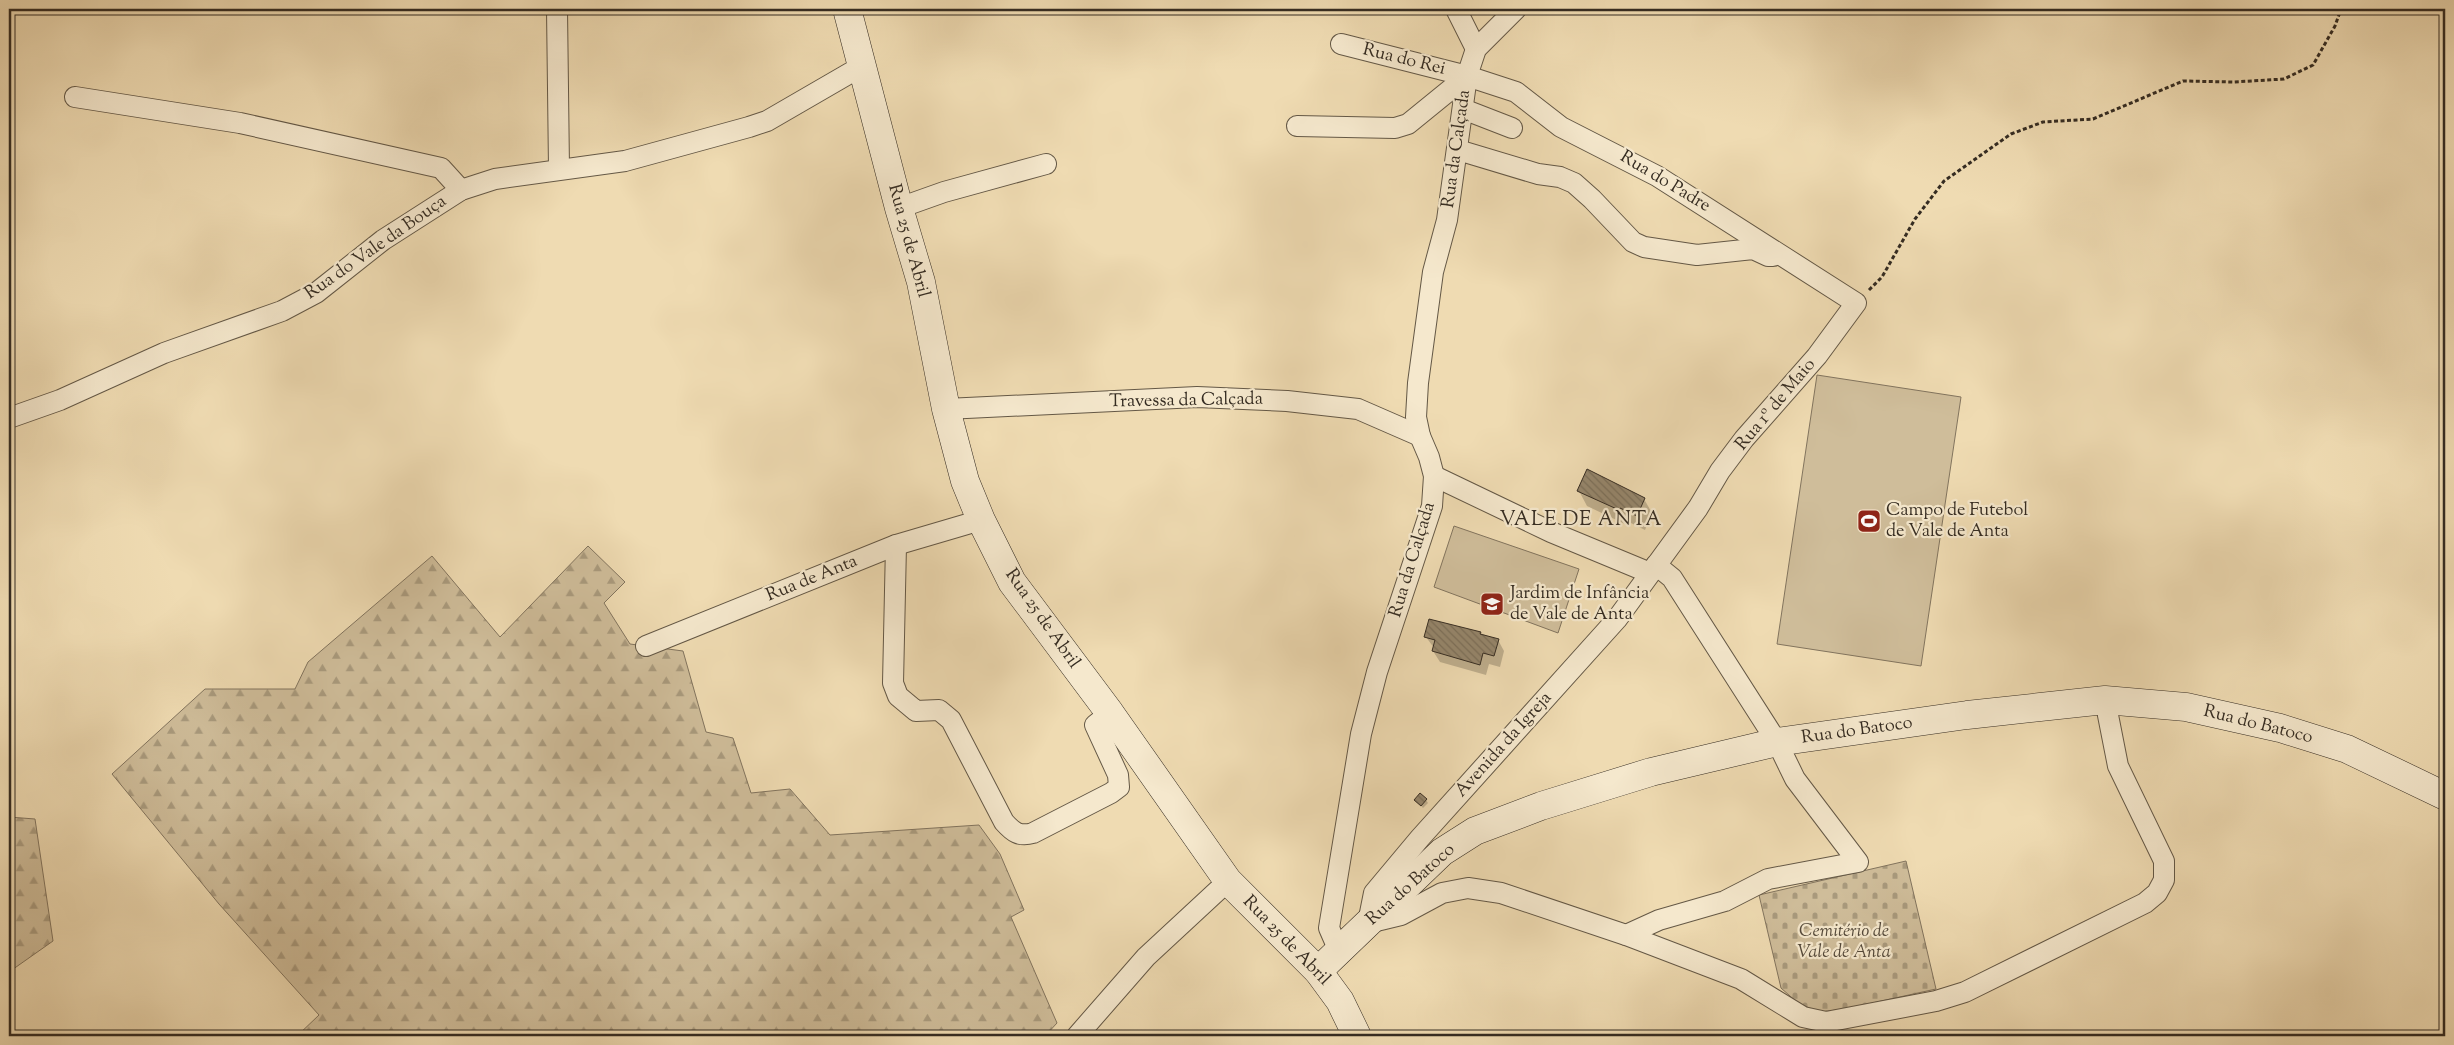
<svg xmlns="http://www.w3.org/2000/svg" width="2454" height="1045" font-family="'Sorts Mill Goudy',serif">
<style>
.forest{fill:url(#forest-firs);stroke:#82745e}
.cemetery{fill:url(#cemetery-stones);stroke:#82745e}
.garden{fill:#cfbd9a;stroke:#82745e}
.shadow{fill:#0003}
.building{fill:url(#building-back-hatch);stroke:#352c22}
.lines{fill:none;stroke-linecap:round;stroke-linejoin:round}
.street-casing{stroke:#645846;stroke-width:22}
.secondary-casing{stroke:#352c22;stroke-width:29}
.path{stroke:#352c22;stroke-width:3;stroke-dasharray:4 2.5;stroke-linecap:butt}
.street{stroke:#f5e8cd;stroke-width:20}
.secondary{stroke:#f5e8cd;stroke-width:28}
.labels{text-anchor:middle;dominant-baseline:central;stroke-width:4.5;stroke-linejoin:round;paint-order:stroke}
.street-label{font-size:18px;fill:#352c22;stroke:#f5e8cd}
.poi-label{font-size:18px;fill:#352c22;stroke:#f5e8cd;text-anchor:start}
.park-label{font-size:18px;font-style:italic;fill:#54493a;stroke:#f5e8cd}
.quarter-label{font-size:20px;letter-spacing:1px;fill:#352c22;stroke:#f5e8cd}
</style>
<defs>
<pattern id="forest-firs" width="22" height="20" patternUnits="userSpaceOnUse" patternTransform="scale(1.25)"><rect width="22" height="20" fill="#cfbd9a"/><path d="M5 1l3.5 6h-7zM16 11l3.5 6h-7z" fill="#a99a7d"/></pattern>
<pattern id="cemetery-stones" width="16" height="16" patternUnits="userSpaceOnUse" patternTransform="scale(1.25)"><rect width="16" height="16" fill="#cfbd9a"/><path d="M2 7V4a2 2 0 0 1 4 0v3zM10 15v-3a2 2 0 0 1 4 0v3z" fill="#a99a7d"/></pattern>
<pattern id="building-back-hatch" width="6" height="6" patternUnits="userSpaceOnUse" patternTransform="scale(1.25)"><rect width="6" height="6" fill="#96876d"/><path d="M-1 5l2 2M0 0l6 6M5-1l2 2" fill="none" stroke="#7b6f59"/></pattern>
</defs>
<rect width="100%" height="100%" fill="#efdbb2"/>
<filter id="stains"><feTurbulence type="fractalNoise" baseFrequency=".004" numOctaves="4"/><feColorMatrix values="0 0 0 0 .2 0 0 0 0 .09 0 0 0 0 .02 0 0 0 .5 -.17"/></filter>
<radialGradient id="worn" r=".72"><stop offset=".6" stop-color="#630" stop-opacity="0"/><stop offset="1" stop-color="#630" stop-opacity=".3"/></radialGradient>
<g class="forest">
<path d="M588,546L625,582L604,603L630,644L683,651L706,732L733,738L751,793L790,789L830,835L979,825L1000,854L1024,910L1011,917L1057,1023L1045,1036H297L319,1015L219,904L112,774L205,689H295L308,662L432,556L500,637Z"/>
<path d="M9,817L35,819L53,941L9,972Z"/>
</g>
<path class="cemetery" d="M1906,861L1936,989L1845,1009L1820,1012L1799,1004L1781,988L1759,895Z"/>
<g class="garden">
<path d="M1817,375L1961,397L1921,666L1777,644Z"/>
<path d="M1454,526L1579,569L1558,633L1434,587Z"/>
</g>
<g class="shadow">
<path d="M1579,491L1644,499L1652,513L1645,530L1629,522L1627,525L1587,506Z"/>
<path d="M1480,633L1498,640L1504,651L1500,667L1489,664L1486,675L1440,662L1433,651L1434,648L1426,637Z"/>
<path d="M1416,800H1426L1428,803L1423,808Z"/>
</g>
<g class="building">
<path d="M1587,469L1645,498L1637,516L1620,508L1619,510L1577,491Z"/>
<path d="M1429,619L1481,632L1480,634L1499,639L1494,656L1483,653L1480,665L1432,651L1435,640L1424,637Z"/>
<path d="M1420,793L1427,799L1421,806L1414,800Z"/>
</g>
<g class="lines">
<g class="street-casing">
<g id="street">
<path d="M557,9L559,169"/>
<path d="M1456,9L1476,49"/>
<path d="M1341,44L1467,76L1516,92L1561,127L1657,176L1856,303L1817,356L1744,439L1720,471L1698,508L1617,619L1420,838L1374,893L1368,923L1401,915L1442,893L1468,888L1501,893L1626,935L1741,979L1803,1017L1826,1022L1936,1001L1965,992L2145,903L2157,893L2164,880V861L2118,766L2105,700"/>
<path d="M75,97L240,123L441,168L461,190"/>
<path d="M1463,109L1512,128"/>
<path d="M1297,126L1395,128L1408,124L1467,76"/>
<path d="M1458,150L1538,174L1560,177L1574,183L1592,199L1633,242L1644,247L1697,255L1753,249L1768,256H1773"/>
<path d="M899,208L944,192L1046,164"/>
<path d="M946,409L1197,397L1287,401L1358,409L1420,436"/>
<path d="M9,418L60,400L164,353L282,311L316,293L383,240L461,190L495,179L625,161L749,127L767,121L862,66"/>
<path d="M1434,476L1551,532L1650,573"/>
<path d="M896,545L893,683L898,696L916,711L939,710L951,720L1004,822C1013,832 1019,837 1033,833L1111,793L1119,787L1118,775L1095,725L1110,713"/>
<path d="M646,646L896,545L981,520"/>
<path d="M1626,935L1659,920L1725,901L1768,879L1858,862L1795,779L1777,742L1672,578L1656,565"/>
<path d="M1339,951L1329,928L1361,734L1377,672L1432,506L1434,476L1429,457L1420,436L1416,417L1418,383L1433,272L1447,220L1467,76L1476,49L1516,9"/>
<path d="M1077,1036L1146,957L1228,881"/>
</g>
</g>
<g class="secondary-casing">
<g id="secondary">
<path d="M847,9L899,208L921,282L946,409L965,481L981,520L1012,582L1110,713L1228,881L1318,971L1340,1001L1357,1036"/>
<path d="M1318,971L1442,852L1475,831L1541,806L1651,772L1777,742L1967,715L2105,700L2186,707L2280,728L2347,749L2445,796"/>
</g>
</g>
<path class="path" d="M1869,290L1882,277L1915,219L1944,181L2011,134L2043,122L2093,119L2183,81L2234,82L2284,79L2313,65L2335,26L2341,9"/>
<use href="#street" class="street"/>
<use href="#secondary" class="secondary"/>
</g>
<defs>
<g id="stadium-square" transform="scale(1.25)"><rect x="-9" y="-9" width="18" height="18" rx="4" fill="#8f2418" stroke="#f5e8cd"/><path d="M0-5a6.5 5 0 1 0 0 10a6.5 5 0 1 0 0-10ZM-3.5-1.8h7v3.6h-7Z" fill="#fff"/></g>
<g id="school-square" transform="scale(1.25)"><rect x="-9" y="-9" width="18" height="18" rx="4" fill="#8f2418" stroke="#f5e8cd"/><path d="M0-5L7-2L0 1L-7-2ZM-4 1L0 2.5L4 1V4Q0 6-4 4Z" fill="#fff"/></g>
</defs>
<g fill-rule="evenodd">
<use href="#stadium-square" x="1869" y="521"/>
<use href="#school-square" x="1492" y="604"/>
</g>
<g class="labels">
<g class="street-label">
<text transform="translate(1404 60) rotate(14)">Rua do Rei</text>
<text transform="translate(1457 149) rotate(-82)">Rua da Calçada</text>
<text transform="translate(1665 182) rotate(31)">Rua do Padre</text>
<text transform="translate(908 241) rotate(75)">Rua 25 de Abril</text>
<text transform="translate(376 248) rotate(-35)">Rua do Vale da Bouça</text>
<text transform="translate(1186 401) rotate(-1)">Travessa da Calçada</text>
<text transform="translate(1776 405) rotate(-50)">Rua 1º de Maio</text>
<text transform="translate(1413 560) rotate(-73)">Rua da Calçada</text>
<text transform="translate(812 579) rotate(-22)">Rua de Anta</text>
<text transform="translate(1042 619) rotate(55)">Rua 25 de Abril</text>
<text transform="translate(2258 725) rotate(14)">Rua do Batoco</text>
<text transform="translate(1857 731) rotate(-8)">Rua do Batoco</text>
<text transform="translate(1504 745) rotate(-48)">Avenida da Igreja</text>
<text transform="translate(1411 885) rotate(-42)">Rua do Batoco</text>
<text transform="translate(1286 941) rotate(46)">Rua 25 de Abril</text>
</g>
<g class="poi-label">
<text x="1886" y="511">Campo de Futebol<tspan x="1886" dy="21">de Vale de Anta</tspan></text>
<text x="1510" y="594">Jardim de Infância<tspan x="1510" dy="21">de Vale de Anta</tspan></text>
</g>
<g class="park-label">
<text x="1844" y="932">Cemitério de<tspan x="1844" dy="21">Vale de Anta</tspan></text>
</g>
<g class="quarter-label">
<text x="1581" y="520">VALE DE ANTA</text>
</g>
</g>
<rect width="2454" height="1045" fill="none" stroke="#efdbb2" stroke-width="30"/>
<rect x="10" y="10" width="2434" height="1025" fill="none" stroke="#352c22" stroke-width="2.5"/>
<rect x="15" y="15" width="2424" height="1015" fill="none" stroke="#352c22"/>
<rect width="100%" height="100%" filter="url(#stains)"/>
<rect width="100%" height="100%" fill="url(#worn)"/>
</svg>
